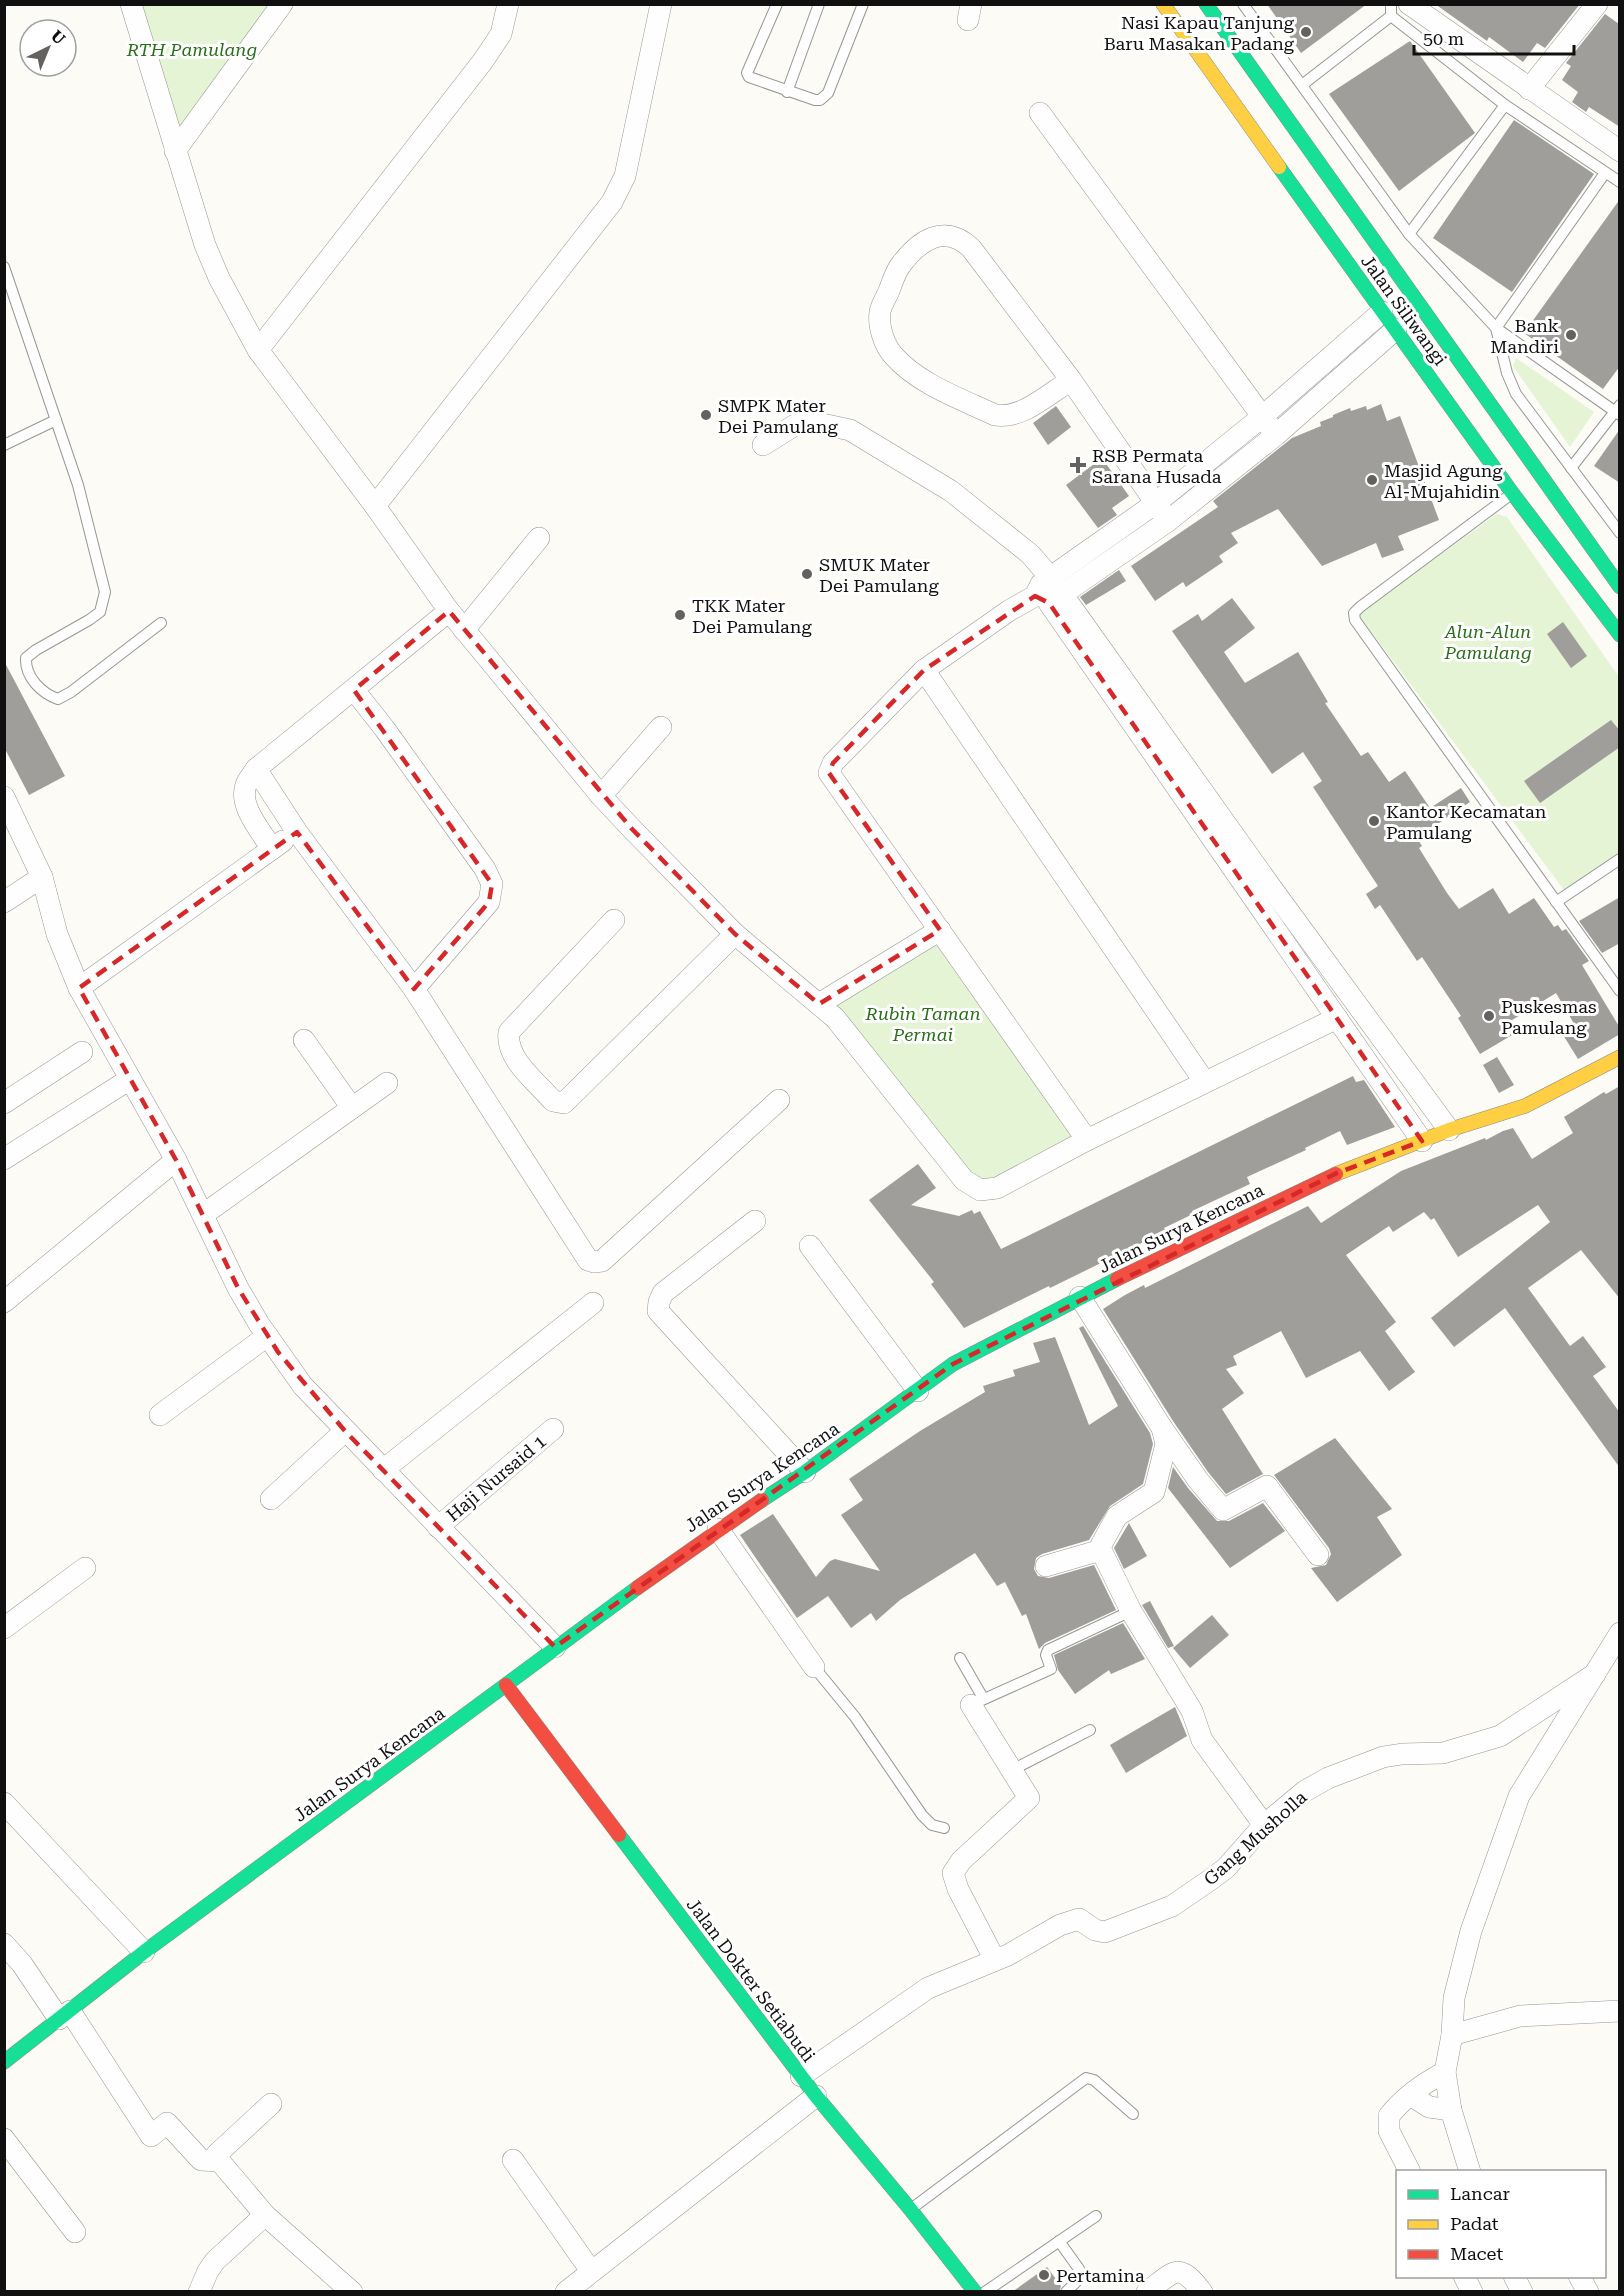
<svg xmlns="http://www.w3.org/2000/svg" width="1624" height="2296" font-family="'Roboto Serif',serif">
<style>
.green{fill:#e5f4d4}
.building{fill:#a09e9b}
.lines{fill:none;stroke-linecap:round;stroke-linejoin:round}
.lane-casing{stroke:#969694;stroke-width:12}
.street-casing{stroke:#969694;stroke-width:22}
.fast-casing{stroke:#8d8c8a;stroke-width:15}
.slow-casing{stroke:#8d8c8a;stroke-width:15}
.jam-casing{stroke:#8d8c8a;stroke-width:15}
.lane{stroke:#fffefe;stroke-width:10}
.street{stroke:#fffefe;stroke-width:21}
.fast{stroke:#16e098;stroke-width:14}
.slow{stroke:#ffcf43;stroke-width:14}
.jam{stroke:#f24e42;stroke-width:14}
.marked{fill:none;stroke:#d62828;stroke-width:4.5;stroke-dasharray:12 8;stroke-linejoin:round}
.poi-dot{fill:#636260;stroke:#fff;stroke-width:2}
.labels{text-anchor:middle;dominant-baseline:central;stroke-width:6;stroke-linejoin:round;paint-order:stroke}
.poi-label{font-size:18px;fill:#101010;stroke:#fff;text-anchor:start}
.park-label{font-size:18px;font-style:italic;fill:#296f19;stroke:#fff}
.street-label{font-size:18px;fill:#101010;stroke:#fff}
</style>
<rect width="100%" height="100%" fill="#fcfbf6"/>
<g class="green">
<path d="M131,5H278L175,151Z"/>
<path d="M1516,358L1594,412L1570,447L1513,366Z"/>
<path d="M1497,514L1507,517L1619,677V865L1570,898L1358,614Z"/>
<path d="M940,930L1087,1140L980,1190L819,1004Z"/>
</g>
<g class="building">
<path d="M1267,4H1367L1301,53Z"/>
<path d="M1435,4H1580L1545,48L1537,43L1523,62L1489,37L1487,41Z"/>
<path d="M1605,14L1619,24L1620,127L1589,107L1586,112L1572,102L1578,92L1562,80L1571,66L1566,63Z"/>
<path d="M1410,41L1475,133L1399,191L1329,94Z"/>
<path d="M1514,120L1594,174L1512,292L1433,238Z"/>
<path d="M1620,199V366L1603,389L1524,333Z"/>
<path d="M1381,404L1387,421L1400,416L1439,520L1398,536L1404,550L1382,558L1376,543L1322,566L1278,509L1231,533L1238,543L1219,556L1223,562L1186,587L1183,582L1155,601L1131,566L1218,507L1213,501L1292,438L1321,426L1320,422L1333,417V415L1350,408L1351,411L1366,406L1367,410Z"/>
<path d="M1056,406L1071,427L1048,445L1033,423Z"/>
<path d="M1620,429V483L1594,466Z"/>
<path d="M1102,458L1129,496L1112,508L1117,515L1098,528L1066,485Z"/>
<path d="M1119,570L1126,581L1086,605L1080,597Z"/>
<path d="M1232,598L1255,628L1224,652L1245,683L1298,652L1328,702L1325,703L1361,756L1368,752L1389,782L1405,771L1430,808L1461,788L1470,802L1417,838L1422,846L1419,848L1447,893L1459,909L1493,888L1509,914L1534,898L1554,927L1558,925L1562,931L1566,929L1589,961L1582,965L1620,1028V1034L1578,1059L1560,1030L1573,1022L1556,993L1512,1020L1519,1031L1480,1054L1458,1018L1461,1016L1422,957L1417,961L1380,905L1375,909L1366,894L1378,886L1313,787L1322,781L1303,752L1272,774L1172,631L1198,614L1202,621Z"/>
<path d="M1563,622L1587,656L1571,668L1547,634Z"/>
<path d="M4,661L65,776L29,795L4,747Z"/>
<path d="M1611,720L1620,731V747L1540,803L1524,781Z"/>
<path d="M1620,897V943L1602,953L1579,921Z"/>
<path d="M1497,1057L1514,1085L1499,1093L1483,1065Z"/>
<path d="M1353,1076L1356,1082L1364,1080L1395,1127L1347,1145L1340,1131L1305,1148L1306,1150L1247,1177L1250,1184L1192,1211L1193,1214L1164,1228L1166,1231L1050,1288L1049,1286L964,1328L931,1284L934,1282L869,1200L918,1164L936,1188L911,1205L959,1216L972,1210L974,1214L980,1211L1001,1249Z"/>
<path d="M1620,1086V1299L1581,1250L1528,1288L1570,1346L1583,1336L1606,1367L1593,1376L1620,1413V1468L1505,1308L1454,1347L1431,1318L1550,1222L1538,1205L1458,1257L1434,1218L1431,1220L1424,1212L1393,1232L1389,1226L1346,1255L1396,1322L1385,1331L1415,1372L1389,1391L1360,1351L1306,1378L1281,1331L1233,1356L1237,1365L1226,1369L1244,1393L1222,1409L1263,1474L1226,1494L1208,1472L1173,1421L1103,1309L1125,1295L1144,1285L1145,1288L1308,1206L1321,1223L1401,1171L1485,1138L1486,1140L1503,1131L1513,1128L1532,1159L1573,1133L1564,1117L1604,1092L1606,1094Z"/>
<path d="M1083,1326L1150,1433L1153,1444L1143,1484L1110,1506L1089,1540L1042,1554L1036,1558L1034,1569L1038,1576L1049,1578L1094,1565L1116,1610L1045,1643L1039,1649L1026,1614L1022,1616L1005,1582L997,1586L975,1553L900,1600L876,1621L871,1613L851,1628L828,1596L797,1618L740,1535L773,1514L816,1577L830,1561L835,1559L880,1571L841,1515L863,1500L849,1479L920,1431L985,1392L983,1386L1015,1376L1013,1370L1040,1362L1033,1343L1055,1337L1089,1425L1118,1406L1079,1328Z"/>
<path d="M1335,1438L1392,1509L1377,1517L1402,1555L1337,1602L1311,1568L1326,1565L1331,1554L1329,1548L1274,1475Z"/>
<path d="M1173,1467L1188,1488L1217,1521H1229L1263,1503L1285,1531L1230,1568L1168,1488Z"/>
<path d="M1129,1523L1147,1556L1124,1569L1114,1548Z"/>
<path d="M1150,1601L1174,1646L1168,1648L1142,1605Z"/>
<path d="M1212,1615L1229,1635L1190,1668L1173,1648Z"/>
<path d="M1123,1623L1145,1659L1111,1674L1109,1670L1075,1694L1058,1670L1054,1655Z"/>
<path d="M1175,1707L1187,1736L1126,1773L1110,1745Z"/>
<path d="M1047,2267L1061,2286L1059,2292H1012Z"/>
</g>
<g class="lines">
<g class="lane-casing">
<g id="lane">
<path d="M777,4L747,73L749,77L815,100H820L828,93L863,4"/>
<path d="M1243,4L1409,234L1496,328L1507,373L1516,394L1620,533"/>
<path d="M1391,4V16L1505,105L1620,182"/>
<path d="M1302,85L1391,16"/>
<path d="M787,92L819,4"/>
<path d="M1605,173L1496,328L1620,415"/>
<path d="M1409,234L1505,105"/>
<path d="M4,267L78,485L105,592L100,612L89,620L36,650L26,658C25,677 41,693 58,699L71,692L161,623"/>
<path d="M4,445L56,420"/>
<path d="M1571,468L1620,405"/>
<path d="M1510,495L1360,607L1354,613L1355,620L1620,991"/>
<path d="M1556,902L1620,859"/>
<path d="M960,1658L983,1698"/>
<path d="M814,1667L855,1717L922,1815L932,1825L944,1828"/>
<path d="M971,1705L1051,1669L1046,1655L1048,1650L1131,1611"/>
<path d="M1012,1770L1090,1730"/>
<path d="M911,2209L1086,2078L1094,2080L1133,2114"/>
<path d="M1059,2241L1079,2269L1081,2277L1066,2292"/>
<path d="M985,2292L1096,2216"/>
</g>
</g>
<g class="street-casing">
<g id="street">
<path d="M131,4L205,245L219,278L258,350L375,506L449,611L601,796L632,829L735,934L835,1018L964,1180L980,1190L997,1188L1087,1140L1337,1018"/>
<path d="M1409,4L1620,151"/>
<path d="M968,20L971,4"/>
<path d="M1529,89L1597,4"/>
<path d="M1040,113L1270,427"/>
<path d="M175,151L282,4"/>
<path d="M258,350L483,61L501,34L508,4"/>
<path d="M1071,380C1050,393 1021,420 995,415C961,399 918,384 893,355C884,345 878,326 880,312C881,305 886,298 889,291C892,283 895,273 900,266C919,240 944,223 971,248L1071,380L1168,521"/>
<path d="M763,445L795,425L813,422L850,430L951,491L1030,554L1050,577L1273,890L1449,1130"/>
<path d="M375,506L612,202L625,176L661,4"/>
<path d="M1051,602L1168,521L1276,435L1396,329"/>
<path d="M1049,603L1422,1141"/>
<path d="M464,630L539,538"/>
<path d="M924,670L1204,1081"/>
<path d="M354,690L384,728L485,869L492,884L489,902L414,989"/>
<path d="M256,769L297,832L414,989L588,1260L594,1262L602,1261L779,1100"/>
<path d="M601,796L661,727"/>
<path d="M4,797L42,877L57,934L79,988L176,1160L238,1288L259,1324L303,1386L555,1647"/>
<path d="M272,849C262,832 238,806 246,785C248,779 253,774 256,769L449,611"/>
<path d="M4,902L42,877"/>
<path d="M614,920L509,1032C505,1059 537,1082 553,1101L564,1103L735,934"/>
<path d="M79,988L283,841"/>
<path d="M819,1004L940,930"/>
<path d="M304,1040L352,1108"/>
<path d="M4,1103L82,1052"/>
<path d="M1087,1140L829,773L833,763L924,670L1010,610L1035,596L1041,584L1156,503L1263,416L1382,312"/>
<path d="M4,1159L130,1079"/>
<path d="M204,1214L387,1083"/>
<path d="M755,1221L663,1293L659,1302L658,1311L805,1472"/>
<path d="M810,1246L918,1391"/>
<path d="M1080,1297L1162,1428L1198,1480L1223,1510L1267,1486L1318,1555"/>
<path d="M4,1302L176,1160"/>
<path d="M160,1415L267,1336"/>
<path d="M1162,1428L1166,1444L1154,1492L1117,1516L1101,1545V1550L1131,1611L1192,1711L1202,1740L1264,1825"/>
<path d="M383,1470L593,1303"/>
<path d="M271,1499L345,1431"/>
<path d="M438,1527L553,1429"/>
<path d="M718,1529L814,1667"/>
<path d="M1046,1566L1101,1550"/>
<path d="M4,1628L85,1568"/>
<path d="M971,1705L1029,1798L961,1861L953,1873L958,1889L995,1960"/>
<path d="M4,1803L144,1952"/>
<path d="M4,1944L22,1964L59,2019"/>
<path d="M70,2011L151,2136L167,2123L201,2160L218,2161"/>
<path d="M1452,2035L1520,2016L1620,2011"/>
<path d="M801,2076L928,1988L1008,1955L1060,1925L1079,1919L1095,1930L1105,1932L1172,1906L1210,1880L1226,1868L1264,1825L1305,1791L1328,1778L1383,1757L1402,1754L1443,1753L1500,1736L1595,1674"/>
<path d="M1412,2096L1429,2107L1451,2110"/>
<path d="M271,2104L217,2154V2158L265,2215L352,2292"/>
<path d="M4,2139L75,2232"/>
<path d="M513,2160L591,2271"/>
<path d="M1410,2172L1389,2131V2116C1403,2098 1424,2083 1445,2072"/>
<path d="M1470,2172L1451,2110L1445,2072L1452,2035L1454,1998L1471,1931L1519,1796L1620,1633"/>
<path d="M1464,2276L1472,2292"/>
<path d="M1514,2276L1522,2292"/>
<path d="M1579,2276L1588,2292"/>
<path d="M199,2292L208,2271L215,2261L265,2215"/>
<path d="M566,2292L816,2096"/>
<path d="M1147,2292C1174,2272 1178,2260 1202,2292"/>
</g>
</g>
<g class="fast-casing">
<g id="fast">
<path d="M1206,4L1620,587"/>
<path d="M1279,167L1513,494L1620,635"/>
<path d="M762,1500L805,1472L953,1364L1117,1279"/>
<path d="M619,1835L816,2096L910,2209L975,2292"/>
<path d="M4,2062L144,1952L637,1588"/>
</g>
</g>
<g class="slow-casing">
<g id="slow">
<path d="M1163,4L1279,167"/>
<path d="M1336,1174L1449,1130L1525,1106L1620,1057"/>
</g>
</g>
<g class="jam-casing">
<g id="jam">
<path d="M1117,1279L1336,1174"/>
<path d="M637,1588L762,1500"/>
<path d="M506,1685L619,1835"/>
</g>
</g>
<use href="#lane" class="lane"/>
<use href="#street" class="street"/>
<use href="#fast" class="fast"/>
<use href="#slow" class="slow"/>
<use href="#jam" class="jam"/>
</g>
<path class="marked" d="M1035,596L1049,603L1422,1141L1337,1173L953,1364L555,1647L345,1431L278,1352L238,1288L176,1160L79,988L297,832L414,989L489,902L492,884L354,690L449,611L632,829L735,934L819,1004L940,930L829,773L833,763L924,670Z"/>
<g class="poi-dot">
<circle cx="1306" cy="32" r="6"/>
<circle cx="1571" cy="335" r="6"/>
<circle cx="706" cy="415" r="6"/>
<path d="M1075 456h6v6h6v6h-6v6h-6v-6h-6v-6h6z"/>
<circle cx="1372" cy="480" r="6"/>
<circle cx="807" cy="574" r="6"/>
<circle cx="680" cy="615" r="6"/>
<circle cx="1374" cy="821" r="6"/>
<circle cx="1489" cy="1016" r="6"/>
<circle cx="1044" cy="2275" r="6"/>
</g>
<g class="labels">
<g class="poi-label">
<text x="1294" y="22" text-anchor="end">Nasi Kapau Tanjung<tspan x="1294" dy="21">Baru Masakan Padang</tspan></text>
<text x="1559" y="325" text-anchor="end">Bank<tspan x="1559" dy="21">Mandiri</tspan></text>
<text x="718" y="405">SMPK Mater<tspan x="718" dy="21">Dei Pamulang</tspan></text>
<text x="1092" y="455">RSB Permata<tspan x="1092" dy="21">Sarana Husada</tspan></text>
<text x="1384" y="470">Masjid Agung<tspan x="1384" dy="21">Al-Mujahidin</tspan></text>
<text x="819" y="564">SMUK Mater<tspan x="819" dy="21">Dei Pamulang</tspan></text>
<text x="692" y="605">TKK Mater<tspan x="692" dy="21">Dei Pamulang</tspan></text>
<text x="1386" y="811">Kantor Kecamatan<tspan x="1386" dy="21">Pamulang</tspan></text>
<text x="1501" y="1006">Puskesmas<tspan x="1501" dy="21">Pamulang</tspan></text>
<text x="1056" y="2275">Pertamina</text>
</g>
<g class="park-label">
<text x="192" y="49">RTH Pamulang</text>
<text x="1488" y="631">Alun-Alun<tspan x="1488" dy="21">Pamulang</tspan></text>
<text x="923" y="1013">Rubin Taman<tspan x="923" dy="21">Permai</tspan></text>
</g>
<g class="street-label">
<text transform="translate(1404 310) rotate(54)">Jalan Siliwangi</text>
<text transform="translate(1181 1228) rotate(-26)">Jalan Surya Kencana</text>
<text transform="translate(762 1477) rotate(-34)">Jalan Surya Kencana</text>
<text transform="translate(496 1478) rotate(-40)">Haji Nursaid 1</text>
<text transform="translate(369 1764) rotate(-36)">Jalan Surya Kencana</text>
<text transform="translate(1255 1838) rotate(-42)">Gang Musholla</text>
<text transform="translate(751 1980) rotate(53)">Jalan Dokter Setiabudi</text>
</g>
</g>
<rect width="1624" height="2296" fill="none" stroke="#101010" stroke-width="12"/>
<rect x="1396" y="2170" width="210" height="108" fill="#ffffff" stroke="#9f9f9f" stroke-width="1.5"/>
<rect x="1408" y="2190" width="30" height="9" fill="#16e098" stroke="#9f9f9f" stroke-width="1.5"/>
<text x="1450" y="2200" font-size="18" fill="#101010">Lancar</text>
<rect x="1408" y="2220" width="30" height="9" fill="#ffcf43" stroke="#9f9f9f" stroke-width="1.5"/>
<text x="1450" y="2230" font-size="18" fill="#101010">Padat</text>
<rect x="1408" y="2250" width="30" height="9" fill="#f24e42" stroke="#9f9f9f" stroke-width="1.5"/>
<text x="1450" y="2260" font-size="18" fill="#101010">Macet</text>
<g transform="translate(48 48) rotate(43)"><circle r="28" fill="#ffffff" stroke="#9f9f9f" stroke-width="1.5"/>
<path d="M0-4.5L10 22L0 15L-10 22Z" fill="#636260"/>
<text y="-9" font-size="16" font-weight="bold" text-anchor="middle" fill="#101010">U</text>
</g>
<path d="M1414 45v9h160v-9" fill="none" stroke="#101010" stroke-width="3"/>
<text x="1423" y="45" font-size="18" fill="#101010" stroke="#ffffff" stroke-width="4.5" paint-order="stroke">50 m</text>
</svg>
